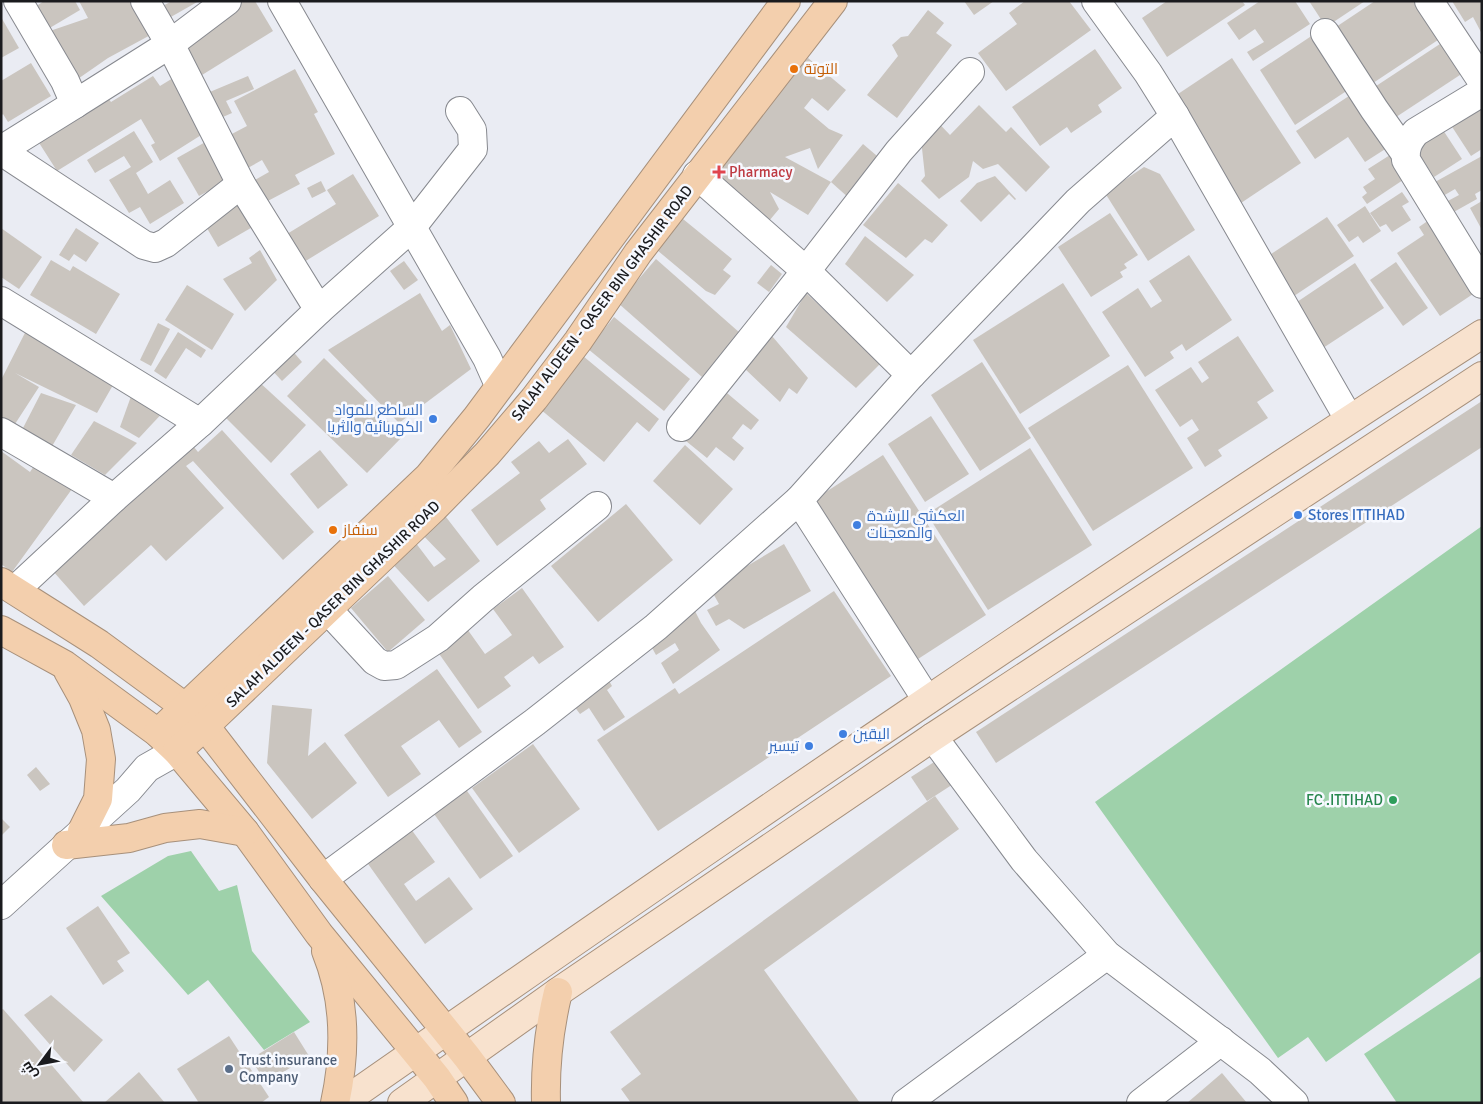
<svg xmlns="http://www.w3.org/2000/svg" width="1483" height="1104" font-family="Signika,Cairo,sans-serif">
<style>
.green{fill:#9ed1aa}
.building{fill:#cac5bf}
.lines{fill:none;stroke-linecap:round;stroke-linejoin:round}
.minor-casing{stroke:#87898f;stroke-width:30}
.major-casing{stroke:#a7907b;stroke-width:30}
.highway-casing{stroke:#a7907b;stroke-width:30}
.minor{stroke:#fff;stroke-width:28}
.major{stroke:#f8e2ce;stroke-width:28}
.highway{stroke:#f3cfad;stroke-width:28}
.food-dot{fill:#e8710a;stroke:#f7f9ff;stroke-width:2}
.health-dot{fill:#e0444e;stroke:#f7f9ff;stroke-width:2}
.shop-dot{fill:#3f7fe0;stroke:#f7f9ff;stroke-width:2}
.leisure-dot{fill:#2e9e5b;stroke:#f7f9ff;stroke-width:2}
.service-dot{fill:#5c6f8a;stroke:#f7f9ff;stroke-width:2}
.labels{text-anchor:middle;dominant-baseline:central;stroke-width:5;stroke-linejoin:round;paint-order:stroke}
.food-label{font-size:15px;fill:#c56008;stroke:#f7f9ff;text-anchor:start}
.health-label{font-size:15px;fill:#be3a42;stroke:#f7f9ff;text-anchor:start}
.street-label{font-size:15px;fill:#1a1b1e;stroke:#f7f9ff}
.shop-label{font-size:15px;fill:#366cbe;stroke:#f7f9ff;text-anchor:start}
.leisure-label{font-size:15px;fill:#27864d;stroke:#f7f9ff;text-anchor:end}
.service-label{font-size:15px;fill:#4e5e75;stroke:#f7f9ff;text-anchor:start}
</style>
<rect width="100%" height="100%" fill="#eaecf3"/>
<g class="green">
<path d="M1482,526V951L1326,1062L1308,1037L1278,1058L1095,802Z"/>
<path d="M191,851L219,891L237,885L252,951L310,1022L264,1050L208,980L188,995L101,896L168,856Z"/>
<path d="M1482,976V1103H1397L1364,1054Z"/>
</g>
<g class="building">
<path d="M44,1H75L80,10L48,29L35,7Z"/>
<path d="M79,1H137L156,32L108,58L72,83L44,33L88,18Z"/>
<path d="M172,1H199L162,22L155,10Z"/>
<path d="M236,1H255L273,31L202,75L183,45Z"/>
<path d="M964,1H994L974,15Z"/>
<path d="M1025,1H1069L1091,30L1006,91L978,53L1017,24L1009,13Z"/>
<path d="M1167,1H1242L1245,5L1167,57L1142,18Z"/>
<path d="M1260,1H1295L1310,24L1253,61L1247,52L1264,42L1255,29L1239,40L1227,23Z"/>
<path d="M1309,1H1365L1326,27Z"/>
<path d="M1375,1H1421L1444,36L1364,89L1327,33Z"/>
<path d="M1452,1H1482V34L1473,17L1465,22Z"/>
<path d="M928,10L944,23L936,33L952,45L897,118L867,95L898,56L892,45L901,37L908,36Z"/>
<path d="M1,17L19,48L1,58Z"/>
<path d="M1316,33L1351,88L1295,125L1260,70Z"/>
<path d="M1443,42L1463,73L1387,123L1367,92Z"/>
<path d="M1095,49L1122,88L1098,105L1102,112L1071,133L1067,127L1040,146L1012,107Z"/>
<path d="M808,58L846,90L828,111L812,98L804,108L829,129L843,135L818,169L810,148L785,157L831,182L808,215L770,192L779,209L764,227L706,178Z"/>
<path d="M1232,58L1301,163L1241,203L1172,98Z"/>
<path d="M31,63L51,96L8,122L3,114L1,116V81Z"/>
<path d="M295,69L318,112L314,114L335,154L295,175L300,184L264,203L253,181L269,172L262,160L246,169L228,136L247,126L234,101Z"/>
<path d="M153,76L160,86L173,78L206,132L160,161L151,145L155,143L141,119L57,171L36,138L106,95L111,102Z"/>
<path d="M248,76L254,89L226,101L232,113L216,120L205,94Z"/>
<path d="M1355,92L1390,146L1365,162L1348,137L1315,159L1296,131Z"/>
<path d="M1482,97V149L1471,156L1447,119Z"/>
<path d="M979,105L1006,132L1011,127L1050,167L1026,192L998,164L983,169L973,161L969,177L939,199L921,181L925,176L919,121L928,112L950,135Z"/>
<path d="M1443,130L1462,159L1434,177L1415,148Z"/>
<path d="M134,131L153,162L136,173L148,194L170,180L184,203L150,224L140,207L129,213L109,180L131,167L124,156L95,173L87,160Z"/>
<path d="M209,140L231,179L199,196L177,158Z"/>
<path d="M863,144L883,161L850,199L831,182Z"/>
<path d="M1390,155L1406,178L1367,204L1362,197L1367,193L1363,187L1375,179L1368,169Z"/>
<path d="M1482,156V190L1475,194L1477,199L1452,213L1446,202L1459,195L1455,189L1443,196L1435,182Z"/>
<path d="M1144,167L1160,174L1195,230L1148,261L1105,193Z"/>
<path d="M353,174L379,216L304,262L287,234L336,204L327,190Z"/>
<path d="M995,176L1016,199L1015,200L1009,194L981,222L960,201L977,183Z"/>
<path d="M321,181L326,191L312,198L307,188Z"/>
<path d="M898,183L948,225L932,243L925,239L906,258L863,225Z"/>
<path d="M1402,192L1409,202L1402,206L1411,220L1392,232L1386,224L1380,227L1370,213Z"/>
<path d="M239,196L256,225L218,247L201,218Z"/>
<path d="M1482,201V230L1470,208Z"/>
<path d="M1365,206L1381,231L1363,243L1358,236L1349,242L1337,225Z"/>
<path d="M1110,213L1138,255L1124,264L1127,268L1120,272L1123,277L1091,297L1058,247Z"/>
<path d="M1327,217L1354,256L1294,296L1268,256Z"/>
<path d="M683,219L732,259L723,270L731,276L715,295L706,291L657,250Z"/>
<path d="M1429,220L1476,292L1440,316L1397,253L1424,235L1419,227Z"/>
<path d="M1,228L42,257L19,289L1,277Z"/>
<path d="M76,228L99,243L86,262L74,254L69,261L59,255Z"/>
<path d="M865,236L914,275L887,302L845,264Z"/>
<path d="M260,250L277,280L245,311L223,279L252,263L249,258Z"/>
<path d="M1189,255L1232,320L1186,351L1182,344L1170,352L1174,358L1145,377L1102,312L1138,288L1151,308L1162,301L1149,281Z"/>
<path d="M656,259L740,333L702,377L618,303Z"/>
<path d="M51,260L70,271L73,266L120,294L96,334L30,295Z"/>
<path d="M404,261L418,280L404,290L390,271Z"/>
<path d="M1396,262L1428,308L1403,326L1370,280Z"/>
<path d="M1355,263L1384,308L1323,348L1294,304Z"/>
<path d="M771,265L782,274L769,292L757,283Z"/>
<path d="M1063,283L1110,356L1020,414L973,340Z"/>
<path d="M187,285L234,314L212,350L165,320Z"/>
<path d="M420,293L442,331L450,325L471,369L399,423L328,350Z"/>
<path d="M806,293L881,363L856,388L786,327Z"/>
<path d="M614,317L690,379L664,411L588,349Z"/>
<path d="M158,323L170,329L151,366L140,360Z"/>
<path d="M29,325L117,378L97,413L15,373L39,387L15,424L1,417V380Z"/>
<path d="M178,332L206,350L201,358L186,348L166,379L154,371Z"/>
<path d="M772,336L808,378L797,394L789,388L780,402L744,368Z"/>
<path d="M1238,336L1274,391L1257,402L1268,418L1218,450L1222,456L1205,467L1187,438L1199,430L1192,419L1180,427L1155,390L1191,367L1202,383L1209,378L1198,362Z"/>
<path d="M290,348L302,362L282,381L269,367Z"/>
<path d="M583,356L659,419L649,432L637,422L604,462L540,409Z"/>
<path d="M324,358L403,436L367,473L287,396Z"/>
<path d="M982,362L1031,438L980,471L931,395Z"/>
<path d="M1128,365L1193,468L1093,531L1028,428Z"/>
<path d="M258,381L306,425L271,463L225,417Z"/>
<path d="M134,388L167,408L139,438L120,427Z"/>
<path d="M721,388L759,420L751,430L743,424L732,438L744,448L734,461L716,447L707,458L681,437Z"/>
<path d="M41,393L76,405L51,448L23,428Z"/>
<path d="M1482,401V447L996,763L976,732Z"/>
<path d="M931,416L969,474L925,502L888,444Z"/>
<path d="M94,421L137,443L105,475L71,455Z"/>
<path d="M222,430L314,532L283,560L193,461L186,466L224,508L166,561L151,545L84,606L52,570L189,441L198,452Z"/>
<path d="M568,439L587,464L540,500L546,509L497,546L471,510L520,473L511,462L539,441L549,453Z"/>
<path d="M685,445L733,489L700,525L653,481Z"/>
<path d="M1030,448L1092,545L988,610L927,514Z"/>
<path d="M320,450L348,485L318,509L290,474Z"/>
<path d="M1,451L30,472L36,463L72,489L12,572L1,564Z"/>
<path d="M883,455L986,615L918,659L815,499Z"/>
<path d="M626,504L673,560L598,622L551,566Z"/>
<path d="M439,508L480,561L428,602L386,557L409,534L434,567L446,559L417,529Z"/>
<path d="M784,544L811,591L744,629L729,619L716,626L707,610L719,604L710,588Z"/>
<path d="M388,576L425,620L388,652L351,608Z"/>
<path d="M522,588L564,647L539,664L533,656L504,677L511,686L478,709L435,648L465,626L485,654L512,635L493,609Z"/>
<path d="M834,591L891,676L658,831L597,740L675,688L679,694Z"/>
<path d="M691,603L701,623L720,650L673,684L661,663L679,650L675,643L656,655L646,637Z"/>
<path d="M437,669L482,732L459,748L439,720L401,746L421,774L388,797L344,735Z"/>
<path d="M607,677L612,686L607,690L625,717L604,731L589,708L580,714L571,702Z"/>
<path d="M272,705L312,709L308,756L325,742L357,783L312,819L267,763Z"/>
<path d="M533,744L580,809L519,853L472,788Z"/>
<path d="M945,755L961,779L927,801L911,777Z"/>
<path d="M36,767L50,784L40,791L27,775Z"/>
<path d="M465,788L513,856L480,879L432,811Z"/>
<path d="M935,796L959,829L764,970L860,1103H631L621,1089L641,1074L610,1032Z"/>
<path d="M1,818L10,827L1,836Z"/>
<path d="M411,829L435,862L404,884L416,901L449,877L473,909L425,944L366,861Z"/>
<path d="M98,906L130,953L117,961L124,971L103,985L66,928Z"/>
<path d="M51,995L103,1040L74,1072L24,1015Z"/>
<path d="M3,1009L25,1034L84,1103H1V1010Z"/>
<path d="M294,1032L309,1056L266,1083L251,1059Z"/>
<path d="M229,1036L269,1097L261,1103H199L177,1069Z"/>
<path d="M139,1072L165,1103H104Z"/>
<path d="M1222,1073L1247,1103H1187Z"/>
</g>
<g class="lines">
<g class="minor-casing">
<g id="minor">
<path d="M18,1L65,81L75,104L170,44L227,1"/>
<path d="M145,1L170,44L241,184L319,310"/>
<path d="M282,1L487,358L499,385"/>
<path d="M1096,1L1148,73L1175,116"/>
<path d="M1429,1L1482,81"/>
<path d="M1325,33L1374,109L1405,153"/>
<path d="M1482,92L1416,132C1408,141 1405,148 1406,160L1482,284"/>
<path d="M1,150L75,104"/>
<path d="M1,151L144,245L155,248L166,243L241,184"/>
<path d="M697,175L806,271L911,375"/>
<path d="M1,301L200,423"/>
<path d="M681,427L806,271L899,151L970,72"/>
<path d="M1,432L114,498"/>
<path d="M15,590L114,498L200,423L319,310L412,227L473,149L472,130L460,111"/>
<path d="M327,609L375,661L384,666L396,665L438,638L483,598L597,506"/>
<path d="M927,700L799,500L911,375L1078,201L1175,116L1349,419"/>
<path d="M933,737L1024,860L1107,955L1260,1071L1294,1103"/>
<path d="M323,879L535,722L656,627L799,500"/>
<path d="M1,905L128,790L147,768L177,751"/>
<path d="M906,1103L1107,955"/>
<path d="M1141,1103L1221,1041"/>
</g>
</g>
<g class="major-casing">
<g id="major">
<path d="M342,1103C718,841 1096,582 1482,334"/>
<path d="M402,1103L558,992L933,737L1482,376"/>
</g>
</g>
<g class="highway-casing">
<g id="highway">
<path d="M1,582L99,644L185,707L205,726L323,879L467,1057L501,1103"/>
<path d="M1,630L65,665L158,733L177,751L245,832L319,934L437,1078L454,1103"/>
<path d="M68,671L83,698L96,730L101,759L98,799L82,831"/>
<path d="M158,733L428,477L477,417L786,1"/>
<path d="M177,751L205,726L434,508L487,454L534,399L578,341L638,253L833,1"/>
<path d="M66,845L129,838L165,828L200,824L245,832"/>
<path d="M326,951C346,1000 346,1052 335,1103"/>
<path d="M546,1103C545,1065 549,1029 558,992"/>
</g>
</g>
<use href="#minor" class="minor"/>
<use href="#major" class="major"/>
<use href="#highway" class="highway"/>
</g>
<g class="food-dot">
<circle cx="794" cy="69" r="5"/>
<circle cx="333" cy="530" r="5"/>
</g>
<path class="health-dot" d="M716.5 164.5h5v5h5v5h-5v5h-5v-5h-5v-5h5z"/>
<g class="shop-dot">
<circle cx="433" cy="419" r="5"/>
<circle cx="1298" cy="515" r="5"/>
<circle cx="857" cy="525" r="5"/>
<circle cx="843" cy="734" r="5"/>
<circle cx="809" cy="746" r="5"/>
</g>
<circle class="leisure-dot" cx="1393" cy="800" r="5"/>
<circle class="service-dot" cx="229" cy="1069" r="5"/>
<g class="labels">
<g class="food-label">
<text x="804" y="69">التوتة</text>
<text x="343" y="530">سنفاز</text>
</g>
<g class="health-label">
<text x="729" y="172">Pharmacy</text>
</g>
<g class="street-label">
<text transform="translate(602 303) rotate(-53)">SALAH ALDEEN - QASER BIN GHASHIR ROAD</text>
<text transform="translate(333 604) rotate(-44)">SALAH ALDEEN - QASER BIN GHASHIR ROAD</text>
</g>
<g class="shop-label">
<text x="423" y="410" text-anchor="end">الساطع للمواد<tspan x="423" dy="17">الكهربائية والثريا</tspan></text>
<text x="1308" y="515">Stores ITTIHAD</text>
<text x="867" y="516">العكشي للرشدة<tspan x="867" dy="17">والمعجنات</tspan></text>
<text x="853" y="734">اليقين</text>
<text x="799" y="746" text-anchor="end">تيسير</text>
</g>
<g class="leisure-label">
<text x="1383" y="800">FC .ITTIHAD</text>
</g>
<g class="service-label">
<text x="239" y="1060">Trust insurance<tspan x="239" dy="17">Company</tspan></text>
</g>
</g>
<rect width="1483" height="1104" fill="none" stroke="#1a1b1e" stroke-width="5"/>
<g transform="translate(40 1064) rotate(238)" stroke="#f7f9ff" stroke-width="4" paint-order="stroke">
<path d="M0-4L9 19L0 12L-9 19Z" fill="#1a1b1e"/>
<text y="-8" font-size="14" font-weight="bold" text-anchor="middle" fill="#1a1b1e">ش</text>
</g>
</svg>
